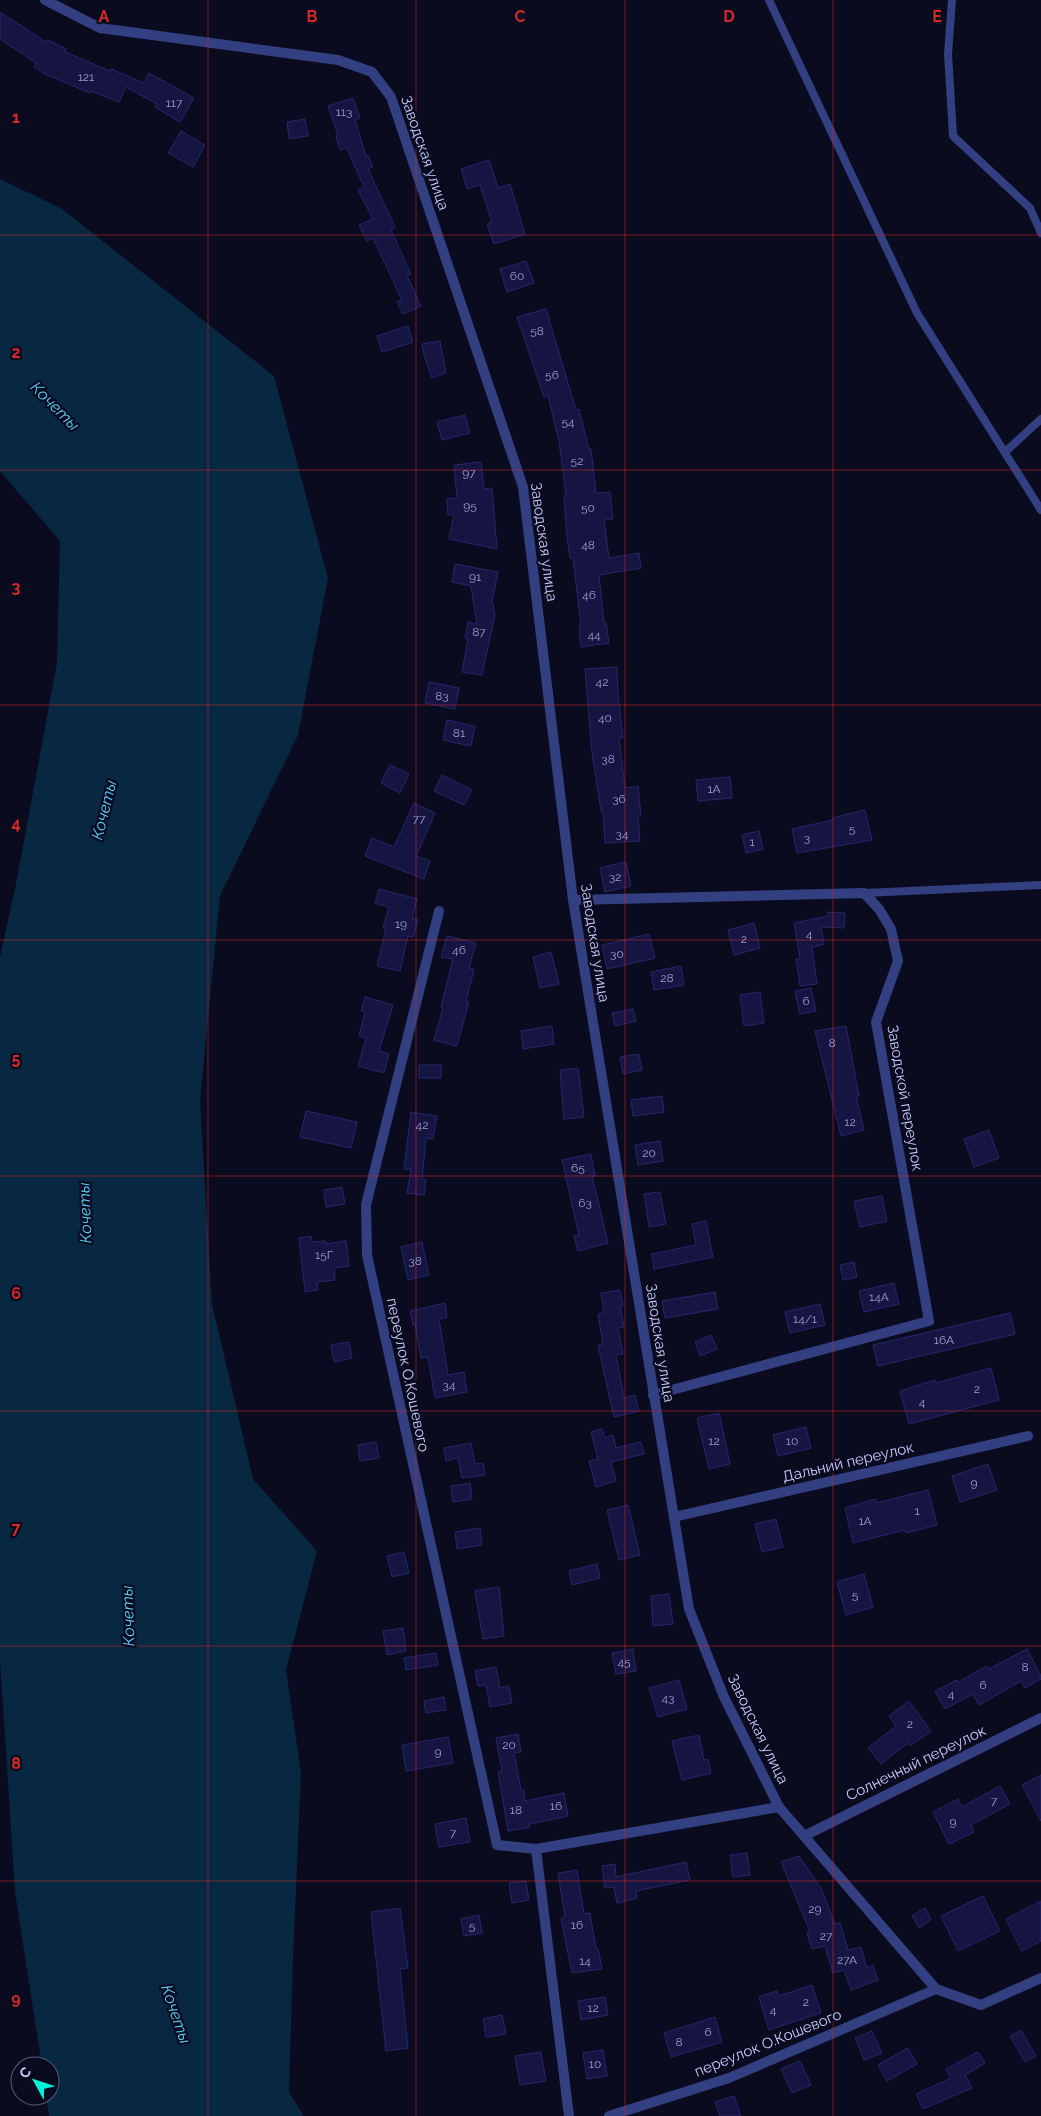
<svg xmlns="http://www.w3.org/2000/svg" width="1041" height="2116" font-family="Raleway,sans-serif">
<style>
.water{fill:#082741}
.building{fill:#161541;stroke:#26266e}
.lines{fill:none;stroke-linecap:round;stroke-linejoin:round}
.lane{stroke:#323f81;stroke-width:8}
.street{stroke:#323f81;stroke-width:10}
.grid{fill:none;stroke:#d62828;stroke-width:1;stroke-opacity:0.55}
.labels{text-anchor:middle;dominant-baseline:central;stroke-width:4.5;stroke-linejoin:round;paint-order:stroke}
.number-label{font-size:12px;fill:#9c9fd0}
.street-label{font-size:15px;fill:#c8cdff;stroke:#0b0b1f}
.water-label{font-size:16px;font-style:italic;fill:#56d2ff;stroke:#0b0b1f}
.grid-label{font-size:16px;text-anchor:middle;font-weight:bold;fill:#d62828;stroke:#0b0b1f;stroke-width:4.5;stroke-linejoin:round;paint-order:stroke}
</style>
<rect width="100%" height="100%" fill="#0b0b1f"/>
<path class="water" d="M0,179L62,209L274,376L328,578L298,735L220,896L200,1100L212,1304L253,1479L317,1551L286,1670L301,1773L293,1957L289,2092L304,2116H49L46,2096H50V2066H42L15,1892L0,1659V957L16,884L57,663L60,541L0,471Z"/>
<g class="building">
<path d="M0,12L46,42L48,40L66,49L65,52L110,71L111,69L144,83L149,73L194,98L180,122L155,107L157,104L126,87L119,102L91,91L90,93L47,75L34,67L36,63L0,39Z"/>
<path d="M353,98L360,118L355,120L366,156L368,155L373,167L368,169L395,227L391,230L411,274L407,276L421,306L403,314L397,302L402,300L373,238L367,241L359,225L373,219L358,190L364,187L347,148L340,150L336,136L338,135L328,106Z"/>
<path d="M305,119L308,136L289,139L287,122Z"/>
<path d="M181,131L205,145L193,167L168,153Z"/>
<path d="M489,160L498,188L510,184L525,234L494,244L487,224L492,222L480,185L467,189L461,169Z"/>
<path d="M526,261L534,283L507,292L500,269Z"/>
<path d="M546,309L576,410L579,409L589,449H591L596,493L610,492L613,519L604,520L609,558L639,553L641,568L599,575L604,623H606L609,643L581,647L579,626H581L573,558H570L567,537L564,496H566L559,441L548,396L544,397L517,317Z"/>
<path d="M408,326L413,342L382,352L377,336Z"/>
<path d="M440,341L446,373L432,378L424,355L422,344Z"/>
<path d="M465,415L470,433L442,440L437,422Z"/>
<path d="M481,462L484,489L492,488L497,549L449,539L454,515H448L447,499L457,498L454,465Z"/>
<path d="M455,564L498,572L492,601L495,614L482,675L462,672L468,638H465L468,622L477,624L471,586L452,582Z"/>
<path d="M617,667L618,694L623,738H619L625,788L638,786L641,816H638L640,841L605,843L603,811H601L592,752L585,669Z"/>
<path d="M429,682L459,688L455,709L425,703Z"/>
<path d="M447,720L475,726L471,746L443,740Z"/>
<path d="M390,765L409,774L400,793L381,783Z"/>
<path d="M442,775L472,790L464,805L434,791Z"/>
<path d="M730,777L732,798L698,801L696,780Z"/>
<path d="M414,803L435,813L416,856L430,861L424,879L365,856L372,838L394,847Z"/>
<path d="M865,810L872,840L797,853L792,829L833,820L832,818Z"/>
<path d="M759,831L763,849L746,853L742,835Z"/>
<path d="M626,862L631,886L605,892L600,868Z"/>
<path d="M379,889L417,899L412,918L418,920L413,937L408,936L400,971L377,966L386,929L383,928L389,907L375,903Z"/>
<path d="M828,912L845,913L844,928L821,927L824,944L812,947L817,984L800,986L796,959H800L794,923L828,916Z"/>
<path d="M754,923L760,948L734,955L728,930Z"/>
<path d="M649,934L655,958L607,969L602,945Z"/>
<path d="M447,936L476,943L469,968L474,969L466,1002H469L457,1046L434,1040L443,1008L441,1007L453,959L441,957Z"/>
<path d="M551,952L559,984L540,988L533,957Z"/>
<path d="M681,966L684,985L654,990L651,972Z"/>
<path d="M811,988L816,1011L800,1014L795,991Z"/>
<path d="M760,992L764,1023L744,1026L740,995Z"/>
<path d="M365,997L393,1005L379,1051L389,1054L384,1073L358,1066L366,1038L359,1036L365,1012L361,1011Z"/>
<path d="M633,1009L636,1021L615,1026L612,1013Z"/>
<path d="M552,1026L554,1044L523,1049L521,1031Z"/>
<path d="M846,1026L859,1096H856L864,1130L841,1136L815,1031Z"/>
<path d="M639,1054L642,1070L623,1074L620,1057Z"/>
<rect x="419" y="1065" width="22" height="13"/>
<path d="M578,1068L584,1117L564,1119L560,1070Z"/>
<path d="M662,1096L664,1112L633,1116L631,1100Z"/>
<path d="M306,1111L357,1122L351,1148L300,1137Z"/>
<path d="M411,1112L437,1116L433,1139L426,1138L422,1179L426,1180L424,1195L407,1193L411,1169H404Z"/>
<path d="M989,1130L999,1158L974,1167L964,1139Z"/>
<path d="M660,1141L663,1161L638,1165L635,1145Z"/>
<path d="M591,1154L595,1176H592L608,1243L578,1251L574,1236L579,1235L562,1160Z"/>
<path d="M342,1187L345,1204L326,1207L324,1190Z"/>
<path d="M660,1192L666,1224L649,1227L644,1194Z"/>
<path d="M882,1196L887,1221L860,1227L854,1201Z"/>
<path d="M706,1221L713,1257L654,1269L652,1254L696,1245L692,1224Z"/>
<path d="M311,1236L312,1242L326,1241V1244L346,1241L349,1266L334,1268L335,1280L317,1282L318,1290L305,1292L299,1238Z"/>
<path d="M422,1242L429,1275L408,1280L401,1247Z"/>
<path d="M854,1262L857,1277L843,1280L840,1265Z"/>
<path d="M894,1283L899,1304L864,1312L859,1291Z"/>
<path d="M620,1290L623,1306H620L624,1327L618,1328L623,1354L616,1355L624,1398L635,1395L639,1411L614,1417L598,1345L603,1344L598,1314L604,1313L601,1293Z"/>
<path d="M715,1292L718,1309L665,1318L662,1301Z"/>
<path d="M445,1303L447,1317L439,1319L448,1375L464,1372L467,1392L435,1398L428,1357L421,1358L415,1324L413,1325L410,1311Z"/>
<path d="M820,1304L825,1325L790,1333L785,1312Z"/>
<path d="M1010,1313L1015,1334L878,1366L873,1345Z"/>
<path d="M711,1335L717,1349L700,1356L695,1342Z"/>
<path d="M349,1342L352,1358L334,1362L331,1345Z"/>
<path d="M991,1368L999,1400L909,1424L900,1391L935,1380L936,1383Z"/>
<path d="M719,1413L730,1464L709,1469L697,1418Z"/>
<path d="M806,1427L811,1448L778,1456L773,1435Z"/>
<path d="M602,1429L605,1438L613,1435L616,1448L641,1442L644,1454L611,1462L616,1481L596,1487L589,1461L598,1459L591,1432Z"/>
<path d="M376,1442L379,1458L360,1461L358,1445Z"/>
<path d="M471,1443L475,1464L483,1463L485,1475L462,1478L458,1458L446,1461L444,1448Z"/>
<path d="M988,1464L997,1490L960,1502L952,1476Z"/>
<path d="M470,1483L472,1499L453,1502L451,1486Z"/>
<path d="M928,1490L937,1525L906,1533L905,1530L853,1543L845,1508L876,1499V1503Z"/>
<path d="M628,1505L640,1555L619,1560L607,1510Z"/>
<path d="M776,1519L783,1547L762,1552L755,1524Z"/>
<path d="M480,1528L482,1545L457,1549L455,1532Z"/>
<path d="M404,1552L409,1573L392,1577L387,1556Z"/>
<path d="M597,1564L600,1578L572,1585L569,1571Z"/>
<path d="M864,1574L873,1607L846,1615L837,1582Z"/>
<path d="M499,1587L504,1636L483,1639L475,1591Z"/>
<path d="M669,1594L673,1624L653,1626L651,1596Z"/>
<path d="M403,1628L406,1651L387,1655L383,1631Z"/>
<path d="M633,1649L636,1671L616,1674L612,1653Z"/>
<path d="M1027,1649L1041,1676V1679L1025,1688L1021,1681L979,1705L973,1694L945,1709L935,1691L957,1680L958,1682L987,1666L989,1669Z"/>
<path d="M436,1653L438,1665L406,1670L404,1658Z"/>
<path d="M496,1667L500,1688L509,1686L512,1703L490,1707L486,1685L478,1686L475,1671Z"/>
<path d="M679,1680L687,1709L658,1717L649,1688Z"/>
<path d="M444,1697L446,1710L426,1713L424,1701Z"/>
<path d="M909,1701L931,1731L910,1746L908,1743L881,1764L868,1748L896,1726L889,1716Z"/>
<path d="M518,1734L521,1752L514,1753L521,1790H524L525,1801L564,1793L568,1816L529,1824L530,1827L508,1831L498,1772L502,1771L496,1738Z"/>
<path d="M699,1735L704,1760L708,1759L711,1773L682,1780L672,1741Z"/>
<path d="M448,1737L453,1763L406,1771L402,1745Z"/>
<path d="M1041,1775V1821L1022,1785Z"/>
<path d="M1000,1786L1010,1804L971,1825L974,1832L949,1844L933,1812L958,1799L962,1807Z"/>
<path d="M466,1818L470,1842L439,1847L435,1824Z"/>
<path d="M747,1853L750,1875L733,1877L730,1855Z"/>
<path d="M799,1856L821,1888L835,1924L840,1923L848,1950L861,1947L867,1968L873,1965L878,1980L851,1990L844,1970L833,1973L825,1946L812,1949L807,1933L810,1932L781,1862Z"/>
<path d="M686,1862L690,1880L636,1891L637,1898L617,1903L614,1887L605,1888L602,1866L615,1864L616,1877Z"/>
<path d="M577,1870L584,1914L590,1913L596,1949L598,1948L602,1969L572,1973L561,1918L565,1917L558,1873Z"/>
<path d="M526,1881L529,1900L512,1903L509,1883Z"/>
<path d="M983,1896L1000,1931L958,1951L941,1916Z"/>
<path d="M1041,1901V1941L1022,1951L1006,1919Z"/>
<path d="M400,1908L408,1968L400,1969L408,2048L386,2051L371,1912Z"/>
<path d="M925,1908L931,1920L919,1928L912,1916Z"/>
<path d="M479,1915L482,1933L464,1936L461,1919Z"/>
<path d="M812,1985L821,2013L769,2030L759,1997L777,1991L779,1996Z"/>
<path d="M605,1997L608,2015L581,2020L578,2001Z"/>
<path d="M502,2015L506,2034L486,2037L483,2019Z"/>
<path d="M715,2017L722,2042L671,2057L664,2033Z"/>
<path d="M1021,2030L1036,2056L1025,2062L1010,2036Z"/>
<path d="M872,2031L882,2053L864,2060L855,2038Z"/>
<path d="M908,2048L917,2064L887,2081L878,2065Z"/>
<path d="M603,2050L607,2076L587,2079L583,2053Z"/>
<path d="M541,2052L546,2081L520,2085L515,2056Z"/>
<path d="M978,2052L985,2063L965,2075L972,2088L923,2109L916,2094L951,2078L946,2069Z"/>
<path d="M800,2061L811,2085L792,2093L781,2069Z"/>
<path d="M734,2096L741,2116H720L715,2102Z"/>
</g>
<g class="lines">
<g class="lane">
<path d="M769,0L917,313L1041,510"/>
<path d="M952,0L948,54L953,136L1030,208L1041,233"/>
<path d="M1005,452L1041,419"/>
<path d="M864,893L1041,885"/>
</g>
<g class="street">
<path d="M45,0L100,28L338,60L372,72L391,97L523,487L573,900L689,1609L724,1697L779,1807L936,1989L981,2005L1041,1978"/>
<path d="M573,900L864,893L879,909L891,929L898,961L876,1022L929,1321L653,1395"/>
<path d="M439,911L366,1205L367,1255L497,1845L536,1849L779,1807"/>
<path d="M674,1517L1028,1436"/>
<path d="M804,1836L1041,1718"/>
<path d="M536,1849L569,2116"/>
<path d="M609,2116L729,2078L936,1989"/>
</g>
</g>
<path class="grid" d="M208,0V2116M416,0V2116M625,0V2116M833,0V2116M0,235H1041M0,470H1041M0,705H1041M0,940H1041M0,1176H1041M0,1411H1041M0,1646H1041M0,1881H1041"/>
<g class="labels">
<g class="number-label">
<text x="86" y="77">121</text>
<text x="174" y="103">117</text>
<text x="344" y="112">113</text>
<text x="517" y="276">60</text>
<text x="537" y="331">58</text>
<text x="552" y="375">56</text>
<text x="568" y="422">54</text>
<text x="577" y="461">52</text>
<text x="469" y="473">97</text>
<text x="470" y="506">95</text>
<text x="588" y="508">50</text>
<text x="588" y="545">48</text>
<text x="475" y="577">91</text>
<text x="589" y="595">46</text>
<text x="479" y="632">87</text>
<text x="594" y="635">44</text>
<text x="602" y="682">42</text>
<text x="442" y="696">83</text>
<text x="605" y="718">40</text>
<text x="459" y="733">81</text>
<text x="608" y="759">38</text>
<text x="714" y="789">1А</text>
<text x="619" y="799">36</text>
<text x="419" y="819">77</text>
<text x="852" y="829">5</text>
<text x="622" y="834">34</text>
<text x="807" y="838">3</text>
<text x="752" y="842">1</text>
<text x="615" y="877">32</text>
<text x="401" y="924">19</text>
<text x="809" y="934">4</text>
<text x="744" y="939">2</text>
<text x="459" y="950">46</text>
<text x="617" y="954">30</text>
<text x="667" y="978">28</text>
<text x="806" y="1001">6</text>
<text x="832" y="1043">8</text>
<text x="850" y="1122">12</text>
<text x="422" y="1125">42</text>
<text x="649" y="1153">20</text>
<text x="578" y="1168">65</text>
<text x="585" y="1203">63</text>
<text x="324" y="1255">15Г</text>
<text x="415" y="1261">38</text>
<text x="879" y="1297">14А</text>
<text x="805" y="1319">14/1</text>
<text x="944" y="1340">16А</text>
<text x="449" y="1385">34</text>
<text x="977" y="1389">2</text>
<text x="922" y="1402">4</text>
<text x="714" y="1441">12</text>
<text x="792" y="1441">10</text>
<text x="974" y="1483">9</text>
<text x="917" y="1511">1</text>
<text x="865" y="1521">1А</text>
<text x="855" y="1595">5</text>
<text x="624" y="1662">45</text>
<text x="1025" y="1667">8</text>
<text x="983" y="1685">6</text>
<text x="951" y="1694">4</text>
<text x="668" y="1698">43</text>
<text x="910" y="1724">2</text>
<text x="509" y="1745">20</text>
<text x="438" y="1752">9</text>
<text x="994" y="1801">7</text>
<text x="556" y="1806">16</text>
<text x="516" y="1810">18</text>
<text x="953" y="1822">9</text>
<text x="453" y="1833">7</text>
<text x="815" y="1909">29</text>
<text x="577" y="1925">16</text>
<text x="472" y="1926">5</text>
<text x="826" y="1936">27</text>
<text x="847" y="1960">27А</text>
<text x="585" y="1961">14</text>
<text x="806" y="2002">2</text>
<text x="593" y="2008">12</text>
<text x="773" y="2010">4</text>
<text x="708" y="2032">6</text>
<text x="679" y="2042">8</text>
<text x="595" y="2064">10</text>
</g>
<g class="street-label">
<text transform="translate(425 153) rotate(71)">Заводская улица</text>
<text transform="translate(544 542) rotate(82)">Заводская улица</text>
<text transform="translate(595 943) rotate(81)">Заводская улица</text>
<text transform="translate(905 1098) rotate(80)">Заводской переулок</text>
<text transform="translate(660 1343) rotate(81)">Заводская улица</text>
<text transform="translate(408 1375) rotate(78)">переулок О.Кошевого</text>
<text transform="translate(848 1462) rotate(-13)">Дальний переулок</text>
<text transform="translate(758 1729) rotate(64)">Заводская улица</text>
<text transform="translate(916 1763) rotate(-26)">Солнечный переулок</text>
<text transform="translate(768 2043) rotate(-22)">переулок О.Кошевого</text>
</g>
<g class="water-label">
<text transform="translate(55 406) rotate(45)">Кочеты</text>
<text transform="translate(104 810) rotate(-76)">Кочеты</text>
<text transform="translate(85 1213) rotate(-92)">Кочеты</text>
<text transform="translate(128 1616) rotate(-92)">Кочеты</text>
<text transform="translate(176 2014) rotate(71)">Кочеты</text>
</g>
</g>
<g class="grid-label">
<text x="104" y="22">A</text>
<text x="312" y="22">B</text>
<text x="520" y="22">C</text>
<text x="729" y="22">D</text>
<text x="937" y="22">E</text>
<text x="16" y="123">1</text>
<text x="16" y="358">2</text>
<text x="16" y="593">3</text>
<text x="16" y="829">4</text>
<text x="16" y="1064">5</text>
<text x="16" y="1299">6</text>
<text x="16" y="1534">7</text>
<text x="16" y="1769">8</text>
<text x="16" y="2004">9</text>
</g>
<g transform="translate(35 2081) rotate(310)"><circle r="24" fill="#0b0b1f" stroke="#575979"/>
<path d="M0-4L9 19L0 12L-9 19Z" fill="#00f3db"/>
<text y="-8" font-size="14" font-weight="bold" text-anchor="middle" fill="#c8cdff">С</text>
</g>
</svg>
